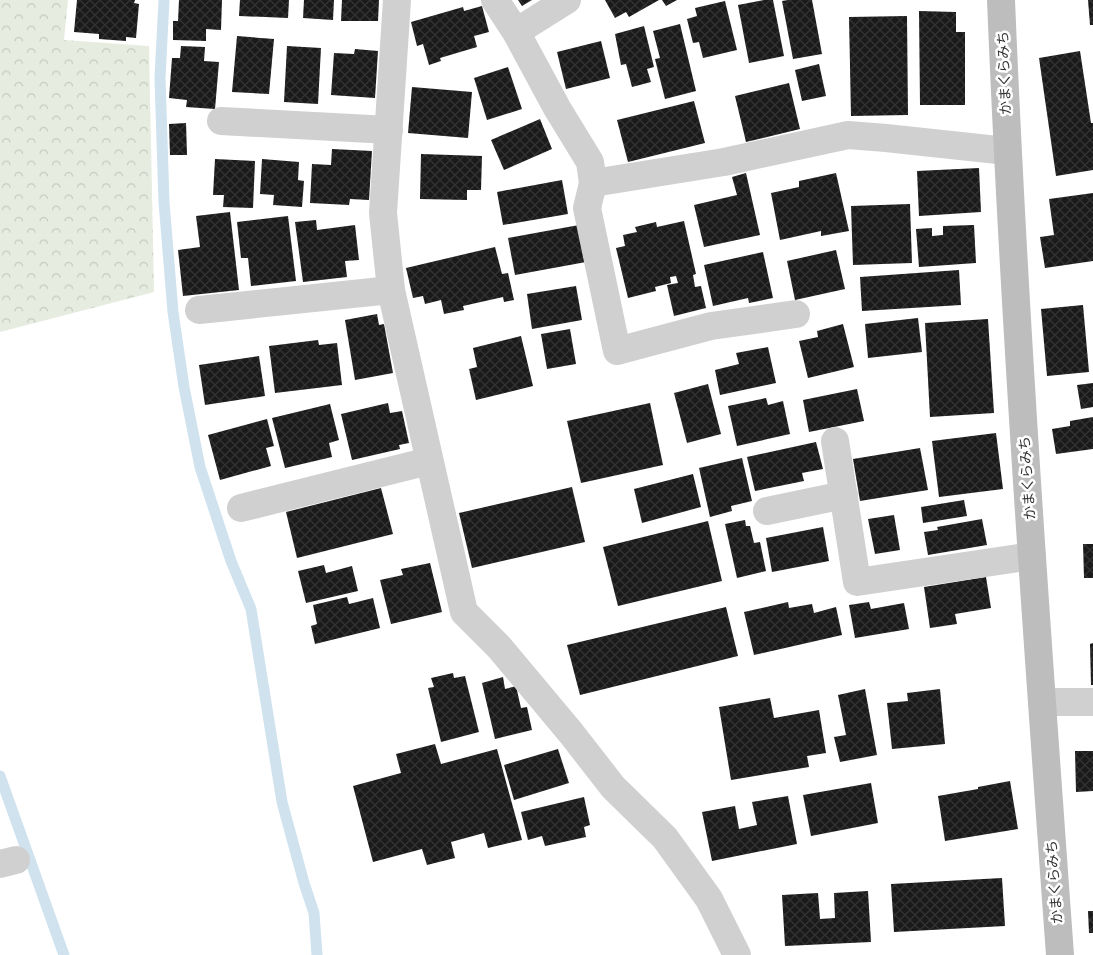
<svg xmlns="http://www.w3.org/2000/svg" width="1093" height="955" font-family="Quicksand,'Noto Sans JP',sans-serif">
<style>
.forest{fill:url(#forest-crowns)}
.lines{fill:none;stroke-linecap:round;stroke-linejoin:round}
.stream{stroke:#cfe2ee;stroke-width:11}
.building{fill:url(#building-cross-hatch)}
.street{stroke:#d0d0d0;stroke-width:28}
.secondary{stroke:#bdbdbd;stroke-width:28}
.labels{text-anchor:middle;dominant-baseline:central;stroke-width:5;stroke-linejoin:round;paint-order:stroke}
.street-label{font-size:14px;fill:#333;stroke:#fff}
</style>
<defs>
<pattern id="forest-crowns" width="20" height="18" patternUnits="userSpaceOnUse" patternTransform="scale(1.25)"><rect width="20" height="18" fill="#e6ecdf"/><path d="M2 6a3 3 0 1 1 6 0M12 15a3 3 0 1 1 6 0" fill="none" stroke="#c6cbc0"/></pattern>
<pattern id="building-cross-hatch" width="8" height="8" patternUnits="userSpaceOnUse" patternTransform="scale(1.25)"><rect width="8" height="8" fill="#1a1a1a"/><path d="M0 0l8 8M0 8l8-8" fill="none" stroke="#333"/></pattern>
</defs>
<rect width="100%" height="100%" fill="#fff"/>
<path class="forest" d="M0,0H68L64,40L149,46L154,292L0,332Z"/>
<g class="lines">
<g class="stream">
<path d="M164,0L160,78L164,202L173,312L184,387L200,467L231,561L251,609L282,802L304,883L314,913L317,955"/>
<path d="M0,776L64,955"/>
</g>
</g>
<g class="building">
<path d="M77,0H135L134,3L139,4L136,38L126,37V41L99,39V34L74,32Z"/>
<path d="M179,0H222L221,30L206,29V41L173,40V21H178Z"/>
<path d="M240,0H289L288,18L239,16Z"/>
<path d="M304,0H334L333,20L303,18Z"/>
<path d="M342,0H379L378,21H341Z"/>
<path d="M518,0H532L522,6Z"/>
<path d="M605,0H659L629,17L626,12L615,18Z"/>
<path d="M662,0H677L666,6Z"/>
<path d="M764,0H773L784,56L749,63L738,5Z"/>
<path d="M788,0H812L822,54L793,59L782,1Z"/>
<path d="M1088,0H1093V25H1090Z"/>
<path d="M725,1L737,50L703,58L699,42L693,43L687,19L697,16L695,8Z"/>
<path d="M482,6L489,32L474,36L477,47L440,58L441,61L429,65L423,44L417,46L411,22L463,7L464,11Z"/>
<path d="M919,11L956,12V32H965V105H920Z"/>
<path d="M907,16L908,115L851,116L849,17Z"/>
<path d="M680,24L696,91L665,99L655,59L660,58L653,31Z"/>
<path d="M644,26L654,67L647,69L651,82L632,87L626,64L621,65L615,34Z"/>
<path d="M237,36L274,39L269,94L232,92Z"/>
<path d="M601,41L610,78L566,89L557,52Z"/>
<path d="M181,46L205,47L204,61L219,62L215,109L186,107L187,100L169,98L172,58H180Z"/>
<path d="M287,46L321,48L318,104L284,102Z"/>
<path d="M355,49L378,51L375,98L331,95L334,53L354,54Z"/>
<path d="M1080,51L1091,123H1093V170L1056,176L1039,58Z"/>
<path d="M819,64L826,96L802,101L795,70Z"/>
<path d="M508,67L522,109L487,120L474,78Z"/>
<path d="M789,83L800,129L746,142L735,96Z"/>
<path d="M412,87L472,92L468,138L408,133Z"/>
<path d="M694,101L705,143L628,162L617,120Z"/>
<path d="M540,119L552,149L504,170L491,140Z"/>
<path d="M186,123L187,155H170L169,124Z"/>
<path d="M332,149L372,151L369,200L350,199L349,205L310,203L312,164L331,165Z"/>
<path d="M421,154L482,156L481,190H467V200L420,199Z"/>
<path d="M215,159L255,161L253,208L223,207L224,195H213Z"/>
<path d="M262,159L299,162L298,180L304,181L302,207L273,205L274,195L260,194Z"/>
<path d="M979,168L981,212L919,216L917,171Z"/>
<path d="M746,173L760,235L704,247L694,205L737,195L732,177Z"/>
<path d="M836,173L849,231L821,236V231L780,240L771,193L799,187V181Z"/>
<path d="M562,180L568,214L503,225L497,192Z"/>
<path d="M1093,193V261L1045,268L1040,237L1054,235L1049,199Z"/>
<path d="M910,204L912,263L853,265L851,206Z"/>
<path d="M230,212L239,290L183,296L178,250L200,247L196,216Z"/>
<path d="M288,216L296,281L251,286L248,258H241L237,222Z"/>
<path d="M316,220L317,230L355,225L359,260L345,261L347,277L303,282L295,222Z"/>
<path d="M684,221L696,274L693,275L695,287L701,286L706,308L674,316L667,285L678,283L676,276L670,277L671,283L655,287L656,291L628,298L616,248L625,246L623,235L637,232L635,227L656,222L657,227Z"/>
<path d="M579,225L586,262L515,275L508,238Z"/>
<path d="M974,225L976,263L919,267L916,229L932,228V236L943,235V226Z"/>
<path d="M495,247L502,274L508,273L514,300L504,302L503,297L463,306L464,310L444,314L441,300L425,304L423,296L413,298L406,268Z"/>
<path d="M836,250L845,289L795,300L787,261Z"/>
<path d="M763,252L773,298L749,303L748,298L713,306L704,265Z"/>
<path d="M959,270L961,305L862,311L860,277Z"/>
<path d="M576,286L582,320L532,329L527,294Z"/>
<path d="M1083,305L1089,372L1047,376L1041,309Z"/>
<path d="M377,314L379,325L384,324L393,373L355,380L345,320Z"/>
<path d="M918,318L922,352L868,358L865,324Z"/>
<path d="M988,319L994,413L930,417L925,323Z"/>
<path d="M843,324L854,367L808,378L799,341L818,337L817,331Z"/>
<path d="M570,329L576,364L547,369L541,334Z"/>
<path d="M521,336L533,386L476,400L469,369L477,367L473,348Z"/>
<path d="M318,340L319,345L337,343L342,385L275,393L269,346Z"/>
<path d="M768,347L776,383L720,395L715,370L739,364L736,353Z"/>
<path d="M259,356L265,396L205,405L199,365Z"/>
<path d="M1093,383V407L1081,409L1077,385Z"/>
<path d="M708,384L721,434L687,443L674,393Z"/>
<path d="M857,389L864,421L809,432L803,400Z"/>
<path d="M766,398L768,405L783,401L790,434L737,446L728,406Z"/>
<path d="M388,403L390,413L402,411L409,443L399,445L400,449L352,460L341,414Z"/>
<path d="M650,403L663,465L581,483L567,421Z"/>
<path d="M330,404L339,440L329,443L332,457L285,468L272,418Z"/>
<path d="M1093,417V449L1056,454L1052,429L1070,426V421Z"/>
<path d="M267,419L274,446L266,448L271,466L220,480L208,435Z"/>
<path d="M996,433L1003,489L939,497L932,441Z"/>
<path d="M816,442L823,469L802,473L804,481L755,491L747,457Z"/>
<path d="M920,448L928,490L860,501L853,459Z"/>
<path d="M742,458L752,501L731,506L732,511L710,517L699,468Z"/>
<path d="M693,474L701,507L642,523L634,489Z"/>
<path d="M572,487L585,542L472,568L459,513Z"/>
<path d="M381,488L393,534L297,558L286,512Z"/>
<path d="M964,500L967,516L923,523L921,507Z"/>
<path d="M894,515L900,550L875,554L868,519Z"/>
<path d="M982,519L987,545L928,555L924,532L938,530L937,527Z"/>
<path d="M745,520L746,526H750L754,543L760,542L766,571L737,578L725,524Z"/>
<path d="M708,521L722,581L618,606L603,547Z"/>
<path d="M823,527L829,561L772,572L766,538Z"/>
<path d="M1083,544H1093V578H1084Z"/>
<path d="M430,563L442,612L391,624L380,580L403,575L401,569Z"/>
<path d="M324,565L326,573L352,566L358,591L306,603L298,571Z"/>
<path d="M986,577L991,608L955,614L957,624L930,628L924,587Z"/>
<path d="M347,597L349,604L373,598L380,628L315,644L311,626L317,624L313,605Z"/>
<path d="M788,602L789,608L812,604L814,613L836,607L842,635L754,655L744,612Z"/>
<path d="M869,602L871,609L904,603L909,629L855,638L849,605Z"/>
<path d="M726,607L738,656L580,695L567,645Z"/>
<path d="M1093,643V685H1091L1090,644Z"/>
<path d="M453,673L454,678L465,676L479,732L441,742L428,688L434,687L431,678Z"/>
<path d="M503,677L505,689L516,686L521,708L527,707L532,730L495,739L482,683Z"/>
<path d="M865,689L877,755L840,762L834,737L846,735L838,695Z"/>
<path d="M940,689L945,744L892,749L887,703L908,701L907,693Z"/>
<path d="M770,698L774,718L819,710L826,753L807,756L809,767L731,780L719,707Z"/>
<path d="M435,744L441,764L497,749L522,840L488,848L484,833L451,842L455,858L427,865L422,849L373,862L353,786L401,773L396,754Z"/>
<path d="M558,749L569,783L514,800L504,765Z"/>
<path d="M1075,751H1093V791L1076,792Z"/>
<path d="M1010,781L1018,829L945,841L938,796L978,789V787Z"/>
<path d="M871,783L878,823L811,836L803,795Z"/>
<path d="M788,796L797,844L712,861L702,812L735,806L739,829L757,825L752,802Z"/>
<path d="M584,797L590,825L584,827L586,837L545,846L542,836L528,840L521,812Z"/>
<path d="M1002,878L1005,926L894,932L891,884Z"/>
<path d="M868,891L871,942L785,946L782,895L818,893L820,919L835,918L834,893Z"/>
<path d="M1088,911H1093V933H1089Z"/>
</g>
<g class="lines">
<g class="street">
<path d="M397,0L383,213L391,290L464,612L499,647L571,733L613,787L665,838L709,899L737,955"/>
<path d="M495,0L516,32L557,108L590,162L593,183L724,162L848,135L886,138L1007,151"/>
<path d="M516,32L567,0"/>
<path d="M221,121L389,130"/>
<path d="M593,183L587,208L617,351L711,326L796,314"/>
<path d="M199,310L391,290"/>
<path d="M835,441L857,582L1032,556"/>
<path d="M241,508L429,461"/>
<path d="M767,511L844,495"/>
<path d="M1042,702H1093"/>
<path d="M0,864L16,860"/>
</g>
<path class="secondary" d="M1001,0C1014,319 1037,637 1060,955"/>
</g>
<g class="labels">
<g class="street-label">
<text transform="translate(1004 73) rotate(-92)">かまくらみち</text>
<text transform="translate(1027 478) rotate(-94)">かまくらみち</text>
<text transform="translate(1054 882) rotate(-94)">かまくらみち</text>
</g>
</g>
</svg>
